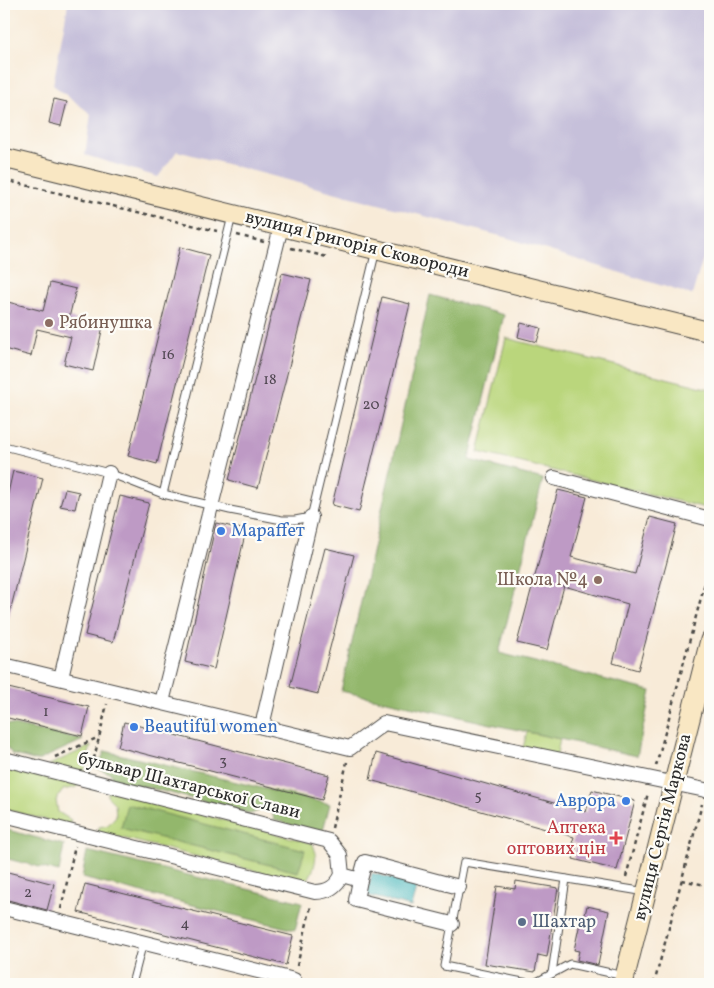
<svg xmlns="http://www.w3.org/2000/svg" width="714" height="988" font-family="Vollkorn,serif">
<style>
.industrial{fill:#c6c0da}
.green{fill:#bad67c;stroke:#728054}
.forest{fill:#93b76c;stroke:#5f714c}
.water{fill:#45b5bb;stroke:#387073}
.building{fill:#be9ac5}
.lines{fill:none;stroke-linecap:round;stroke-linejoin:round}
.lane-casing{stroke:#4a4845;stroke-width:9}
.street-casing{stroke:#4a4845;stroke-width:16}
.secondary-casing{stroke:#4a4845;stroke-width:21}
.path{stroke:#4a4845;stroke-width:2.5;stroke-dasharray:4 4;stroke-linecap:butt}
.lane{stroke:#fff;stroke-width:7}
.street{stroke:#fff;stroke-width:14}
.secondary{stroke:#f9e7c3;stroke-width:19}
.education-dot{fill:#8d6e63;stroke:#fdfcf7;stroke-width:2}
.shop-dot{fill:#3f7fe0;stroke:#fdfcf7;stroke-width:2}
.health-dot{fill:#e0444e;stroke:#fdfcf7;stroke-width:2}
.service-dot{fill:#5c6f8a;stroke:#fdfcf7;stroke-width:2}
.labels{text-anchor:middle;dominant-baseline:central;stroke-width:4.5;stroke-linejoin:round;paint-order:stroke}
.number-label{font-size:15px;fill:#504752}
.street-label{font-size:18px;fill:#2b2b2b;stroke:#fdfcf7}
.education-label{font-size:18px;fill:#785e54;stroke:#fdfcf7;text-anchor:start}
.shop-label{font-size:18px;fill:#366cbe;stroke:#fdfcf7;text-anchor:start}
.health-label{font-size:18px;fill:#be3a42;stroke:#fdfcf7;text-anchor:end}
.service-label{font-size:18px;fill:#4e5e75;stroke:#fdfcf7;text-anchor:start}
</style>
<rect width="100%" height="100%" fill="#fdfcf7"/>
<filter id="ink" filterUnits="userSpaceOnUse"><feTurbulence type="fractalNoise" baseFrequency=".02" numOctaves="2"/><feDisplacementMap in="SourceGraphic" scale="10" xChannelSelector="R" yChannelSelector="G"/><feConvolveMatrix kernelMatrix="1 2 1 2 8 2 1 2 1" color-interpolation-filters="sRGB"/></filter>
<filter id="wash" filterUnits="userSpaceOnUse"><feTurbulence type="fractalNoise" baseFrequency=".0096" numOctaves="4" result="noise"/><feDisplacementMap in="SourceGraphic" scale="20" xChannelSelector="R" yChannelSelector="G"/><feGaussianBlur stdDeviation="1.12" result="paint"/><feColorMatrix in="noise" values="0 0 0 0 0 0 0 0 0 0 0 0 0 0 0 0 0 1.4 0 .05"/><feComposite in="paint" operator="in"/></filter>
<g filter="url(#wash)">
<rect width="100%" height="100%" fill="#f8ebd8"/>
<path class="industrial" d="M68,4H710V235L692,295L508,238L177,151L158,177L85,155L91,114L53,85Z"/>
<g class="green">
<path d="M506,338L710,389V509L478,452Z"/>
<path d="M527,732L560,739L556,759L522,752Z"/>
<path d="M91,746L84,772L49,765Z"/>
<path d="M4,763L78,782L77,787L63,790L56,800L58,812L71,820L69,826L4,809Z"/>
<path d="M108,790L312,843C319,854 315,869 308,879L300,882L98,832L99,827L108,825L116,816L115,804L107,796Z"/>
</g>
<g class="forest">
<path d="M430,295L504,315L469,460L543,479L499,653L651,691L637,756L341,691Z"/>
<path d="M4,723L83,740L37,761L12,754L4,743Z"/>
<path d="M105,751L330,804L322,834L274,820L272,811L263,809L251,814L143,786L137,788L112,781V774L97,768Z"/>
<path d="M127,804L305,850L298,872L121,828Z"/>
<path d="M4,829L64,845L59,872L4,858Z"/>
<path d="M87,851L302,902L295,930L82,878Z"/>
</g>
<path class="water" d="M372,873L417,885L411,907L367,895Z"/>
<g id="blocks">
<g class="building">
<path d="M54,99L67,102L61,126L49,123Z"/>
<path d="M180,247L209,255L157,464L128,456Z"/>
<path d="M282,273L311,280L258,488L229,480Z"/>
<path d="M50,283L76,289L69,318L103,326L93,371L64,364L71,337L37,329L31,356L4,349V301L43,311Z"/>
<path d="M382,297L410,304L359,512L332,505Z"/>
<path d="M521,323L541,328L537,342L518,337Z"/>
<path d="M13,471L43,478L8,620H4V511Z"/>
<path d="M65,489L79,492L75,509L60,506Z"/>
<path d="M558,490L587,497L571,557L635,574L650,517L677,524L638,670L613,663L628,604L564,586L547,650L517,643Z"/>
<path d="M120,496L149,503L113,642L85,635Z"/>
<path d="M216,523L246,530L214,669L185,662Z"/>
<path d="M325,548L354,555L318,694L290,687Z"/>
<path d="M4,687L89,707L82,736L4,717Z"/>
<path d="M124,722L329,775L322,800L118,747Z"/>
<path d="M376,753L586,812L592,790L635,801L617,870L573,859L577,844L572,843L574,837L370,780Z"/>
<path d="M4,871L54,884L47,910L4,899Z"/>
<path d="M516,881L558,888L547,957L538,955L535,972L485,964L497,886L515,889Z"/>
<path d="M85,884L293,936L286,965L78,912Z"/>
<path d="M587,906L609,911L598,965L577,960L579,951L574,950L580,923H583Z"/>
</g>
</g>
</g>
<g filter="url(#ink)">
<use href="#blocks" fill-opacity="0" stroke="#4a4845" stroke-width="1"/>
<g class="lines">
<g class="lane-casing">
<g id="lane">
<path d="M4,446L109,473L163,494L230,510L282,520H295L311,517L376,250"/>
<path d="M163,494L232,216"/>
<path d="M552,973L566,879"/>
<path d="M624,976L570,964L533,984L444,966L464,862L646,892"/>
<path d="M132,984L143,942"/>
</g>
</g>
<g class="street-casing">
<g id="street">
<path d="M554,478L710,519"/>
<path d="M4,665L350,748L384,723L710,791"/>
<path d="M61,678L109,473"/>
<path d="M162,702L281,227"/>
<path d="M262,726L311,517"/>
<path d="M4,759L329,841L340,855L342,875L360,880L365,862L459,887"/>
<path d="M4,815L315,892C328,892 336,887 342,875"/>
<path d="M360,880L356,900L452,924"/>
<path d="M4,908L294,980"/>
</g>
</g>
<g class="secondary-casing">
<g id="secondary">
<path d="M4,158L710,332"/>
<path d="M623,984L710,640"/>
</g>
</g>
<g class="path">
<path d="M4,180L217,231"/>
<path d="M237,235L264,242"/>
<path d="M291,248L327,257"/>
<path d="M55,757L99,737"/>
<path d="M656,766L710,564"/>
<path d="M92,767L107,704"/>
<path d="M332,828L347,762"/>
<path d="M626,877L648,793"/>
<path d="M682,880L710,886"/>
<path d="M61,909L75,846"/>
<path d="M297,966L311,906"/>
<path d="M654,984L702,804"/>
</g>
<use href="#lane" class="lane"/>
<use href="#street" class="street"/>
<use href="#secondary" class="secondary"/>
</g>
</g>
<g class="education-dot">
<circle cx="49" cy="323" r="5"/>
<circle cx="598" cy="580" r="5"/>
</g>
<g class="shop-dot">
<circle cx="221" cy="531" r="5"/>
<circle cx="134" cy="727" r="5"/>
<circle cx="626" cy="801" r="5"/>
</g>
<path class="health-dot" d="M613.5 830.5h5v5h5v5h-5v5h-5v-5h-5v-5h5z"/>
<circle class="service-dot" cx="522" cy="922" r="5"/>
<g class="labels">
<g class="number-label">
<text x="168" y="355">16</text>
<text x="270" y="380">18</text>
<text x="371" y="405">20</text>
<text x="46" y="712">1</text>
<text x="223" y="761">3</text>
<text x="478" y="796">5</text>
<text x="28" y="893">2</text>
<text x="185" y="924">4</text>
</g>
<g class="street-label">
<text transform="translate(357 245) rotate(14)">вулиця Григорія Сковороди</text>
<text transform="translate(189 786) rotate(14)">бульвар Шахтарської Слави</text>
<text transform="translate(663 827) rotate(-76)">вулиця Сергія Маркова</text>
</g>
<g class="education-label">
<text x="59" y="323">Рябинушка</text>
<text x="588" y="580" text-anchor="end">Школа №4</text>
</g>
<g class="shop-label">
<text x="231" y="531">Мараffет</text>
<text x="144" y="727">Beautiful women</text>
<text x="616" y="801" text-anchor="end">Аврора</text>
</g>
<g class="health-label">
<text x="606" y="828">Аптека<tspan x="606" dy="21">оптових цін</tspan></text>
</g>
<g class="service-label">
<text x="532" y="922">Шахтар</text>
</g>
</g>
<rect width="714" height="988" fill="none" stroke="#fdfcf7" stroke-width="20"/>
</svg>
